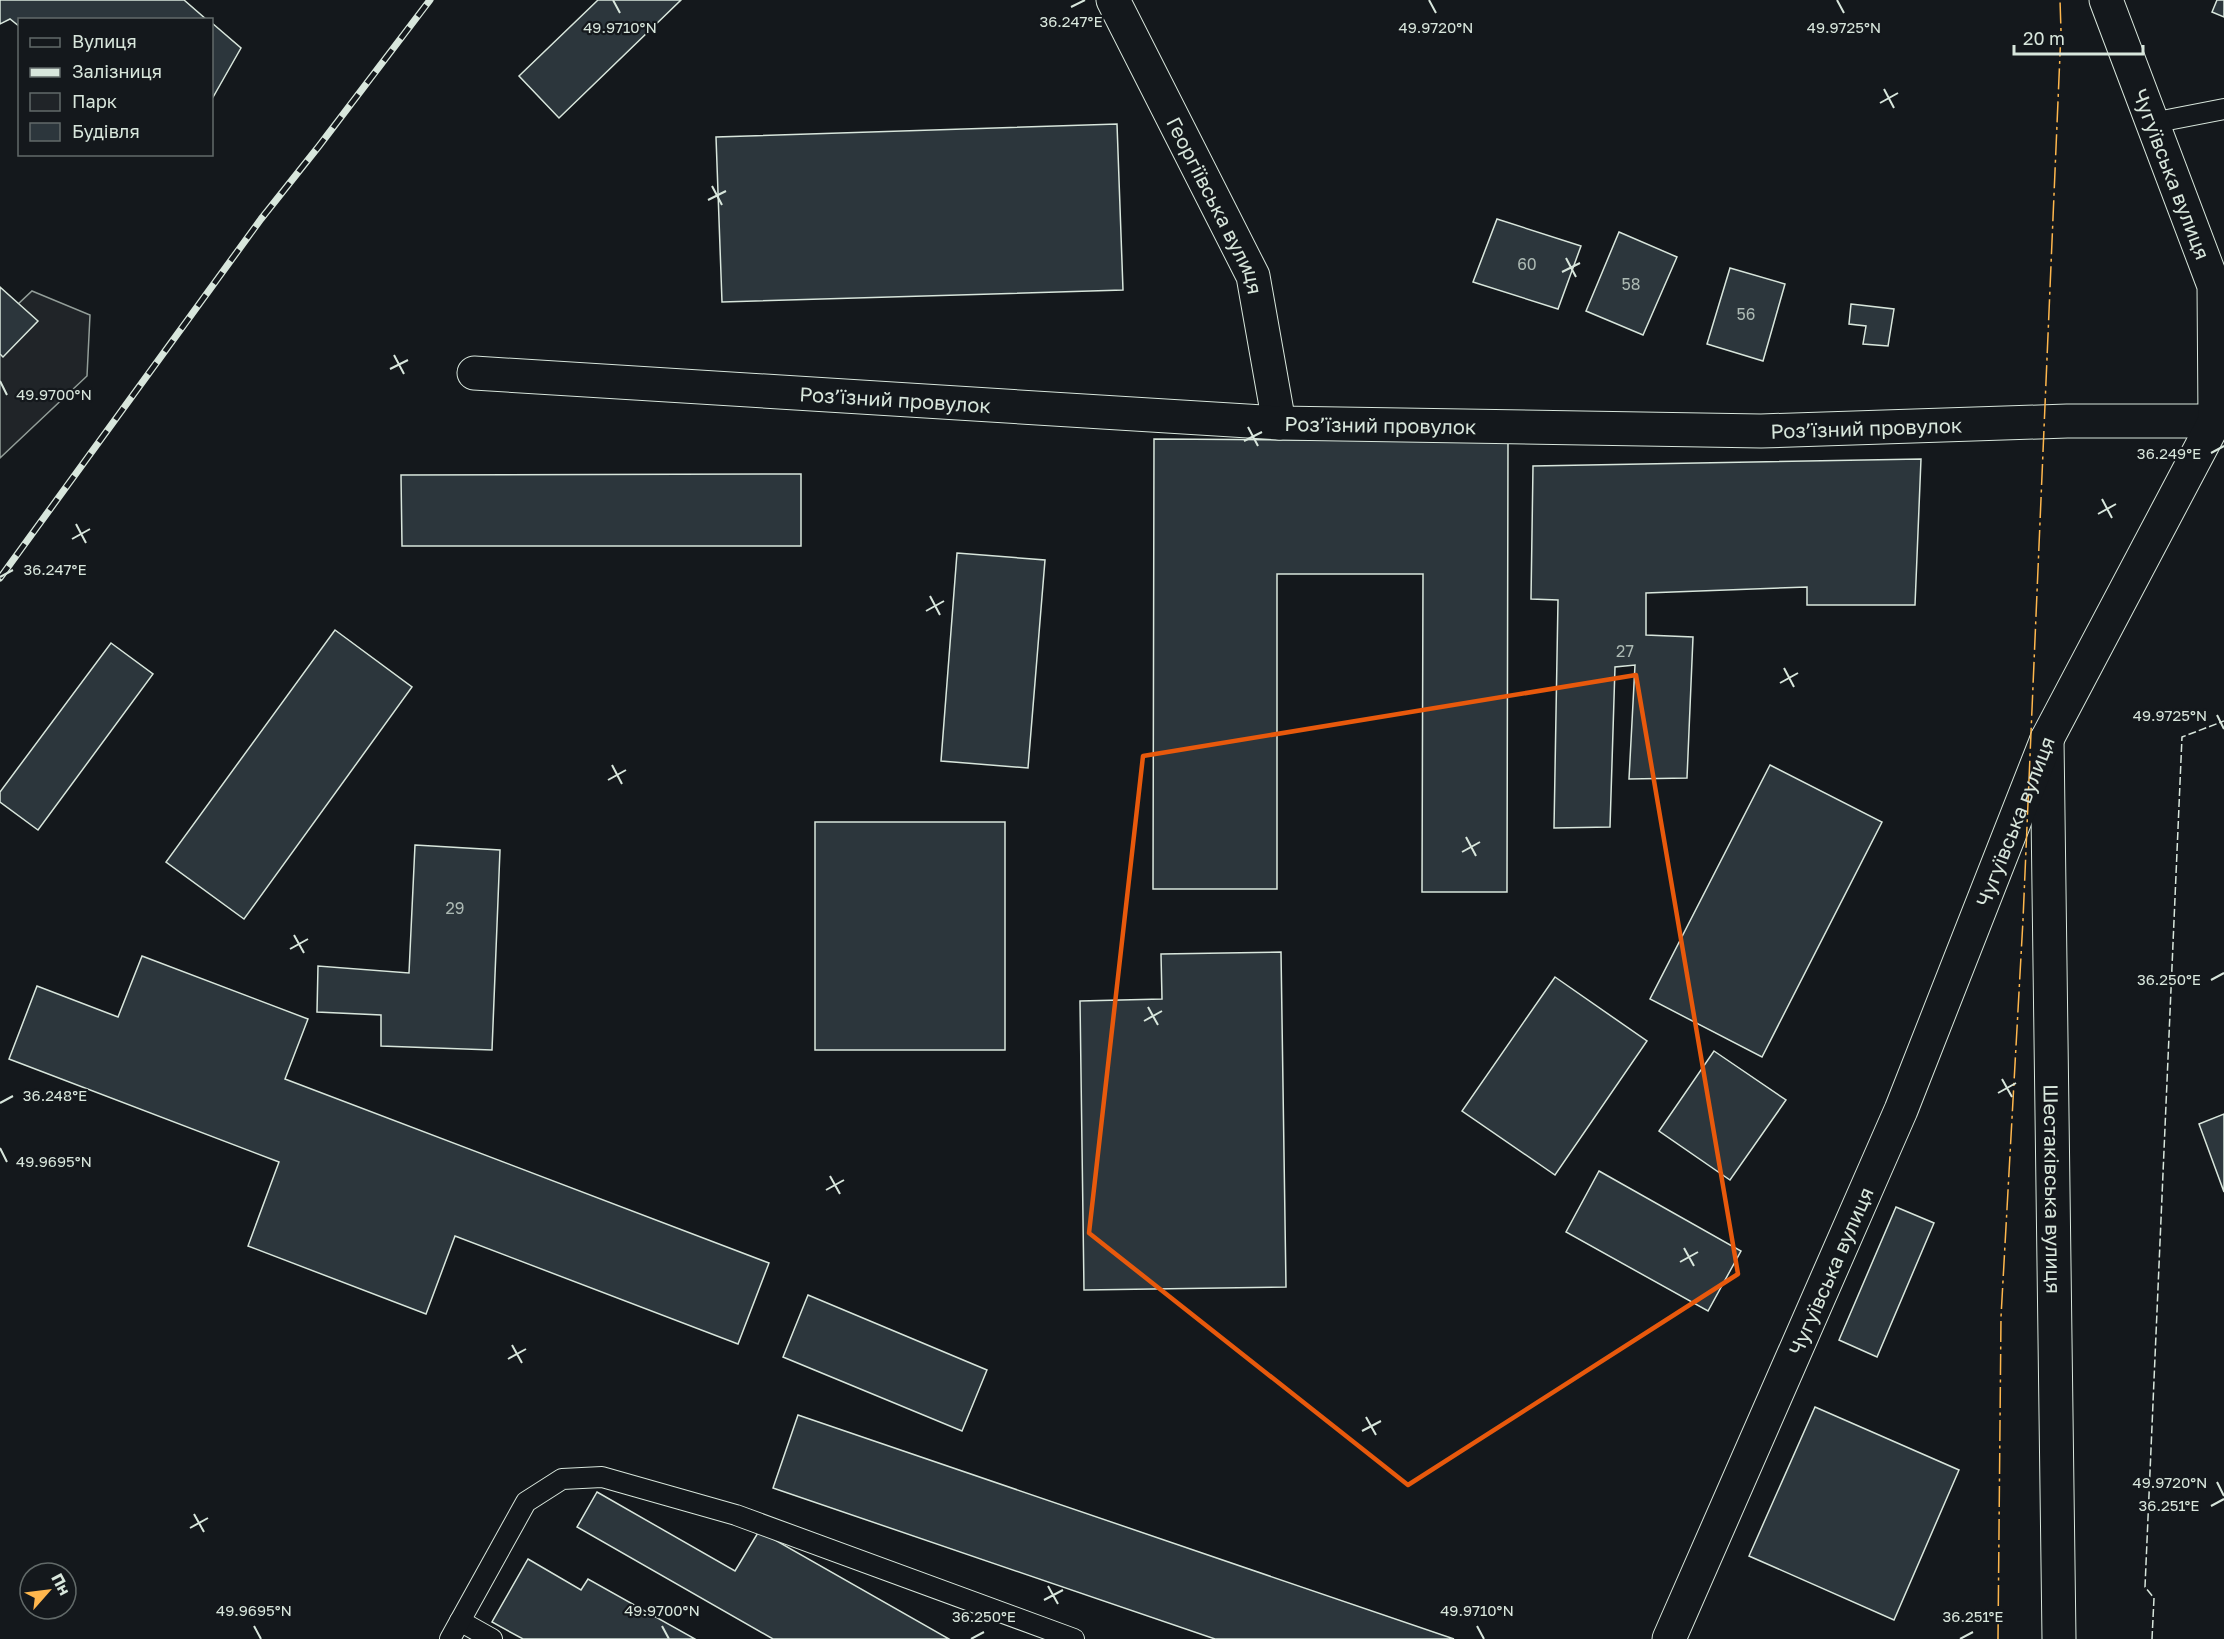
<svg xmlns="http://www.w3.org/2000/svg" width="2224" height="1639" font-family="'Golos Text',sans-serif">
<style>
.green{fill:#202428;stroke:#939e99;stroke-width:1.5}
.building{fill:#2c363c;stroke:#d8e6dc;stroke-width:1.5}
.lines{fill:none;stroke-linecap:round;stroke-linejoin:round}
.service-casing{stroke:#d8e6dc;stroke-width:22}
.minor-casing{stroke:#d8e6dc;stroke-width:35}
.tertiary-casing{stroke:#d8e6dc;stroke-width:35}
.service{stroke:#14181c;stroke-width:20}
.minor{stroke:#14181c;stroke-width:33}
.tertiary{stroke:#14181c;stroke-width:33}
.rail-casing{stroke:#d8e6dc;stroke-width:7}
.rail{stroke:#14181c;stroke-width:4.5;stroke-dasharray:14;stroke-linecap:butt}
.fence{stroke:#d8e6dc;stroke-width:1.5;stroke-dasharray:8 3;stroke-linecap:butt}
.power{stroke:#ffb74d;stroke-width:1.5;stroke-dasharray:21 4.5 3 4.5;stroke-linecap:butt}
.marked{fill:none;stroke:#e8590c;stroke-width:4.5;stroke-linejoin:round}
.ticks{fill:none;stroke:#d8e6dc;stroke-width:2}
.labels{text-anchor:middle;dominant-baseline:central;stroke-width:4.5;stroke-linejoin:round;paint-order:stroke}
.number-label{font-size:16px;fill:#adbab4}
.street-label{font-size:20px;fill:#d8e6dc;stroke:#14181c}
.ticks-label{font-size:15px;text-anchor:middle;fill:#d8e6dc;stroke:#14181c;stroke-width:4.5;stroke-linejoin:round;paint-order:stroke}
</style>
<rect width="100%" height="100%" fill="#14181c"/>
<path class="green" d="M32,291L90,315L87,376L0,458V321Z"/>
<g class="building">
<path d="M0,0H184L207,20H20V27L10,19L0,24Z"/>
<path d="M598,0H681L559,118L519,76Z"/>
<path d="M2217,0H2224V17L2212,12Z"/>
<path d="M212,23L241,48L212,99Z"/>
<path d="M1117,124L1123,290L722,302L716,137Z"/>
<path d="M1497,219L1581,246L1558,309L1473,282Z"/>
<path d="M1619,232L1677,257L1643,335L1586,311Z"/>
<path d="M1730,268L1785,284L1763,361L1707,344Z"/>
<path d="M0,287L38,321L3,357L0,354Z"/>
<path d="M1851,304L1894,309L1888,346L1863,344L1866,326L1849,324Z"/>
<path d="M1154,439L1508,441L1507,892H1422L1423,574H1277V889H1153Z"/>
<path d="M1921,459L1915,605H1807V587L1646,593V635L1693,637L1687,778L1629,779L1635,665L1615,667L1610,827L1554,828L1558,600L1531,599L1533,466Z"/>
<path d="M801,474V546H402L401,475Z"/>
<path d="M957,553L1045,560L1028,768L941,761Z"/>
<path d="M335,630L412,687L244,919L166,862Z"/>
<path d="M111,643L153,674L38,830L0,802V792Z"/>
<path d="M1770,765L1882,822L1762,1057L1650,999Z"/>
<rect x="815" y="822" width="190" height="228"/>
<path d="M415,845L500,850L492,1050L381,1046V1015L317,1012L318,966L409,973Z"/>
<path d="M1281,952L1286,1287L1084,1290L1080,1001L1162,999L1161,954Z"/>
<path d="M142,956L308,1019L285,1079L769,1263L738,1344L455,1236L426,1314L248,1246L279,1162L9,1059L37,986L118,1017Z"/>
<path d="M1555,977L1647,1041L1555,1175L1462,1111Z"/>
<path d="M1714,1051L1786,1100L1730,1180L1659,1131Z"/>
<path d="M2224,1114V1192L2199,1124Z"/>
<path d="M1599,1171L1741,1251L1708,1311L1566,1232Z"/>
<path d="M1896,1207L1934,1223L1877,1357L1839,1340Z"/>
<path d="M808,1295L987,1370L962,1431L783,1357Z"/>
<path d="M1815,1407L1959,1470L1894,1620L1749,1556Z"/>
<path d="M798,1415L1454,1639H1215L773,1488Z"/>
<path d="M597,1492L735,1571L759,1531L949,1639H773L577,1527Z"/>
<path d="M528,1559L581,1590L588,1579L695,1639H523L492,1622Z"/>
</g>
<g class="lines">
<g class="service-casing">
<g id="service">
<path d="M2152,123L2224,109"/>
<path d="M460,1621L492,1639"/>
<path d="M450,1639L526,1502L562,1479L602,1477L736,1515L1074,1639"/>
</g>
</g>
<g class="minor-casing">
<g id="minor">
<path id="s1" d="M1113,0L1253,276L1279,423"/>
<path id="s2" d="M474,373L1279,423L1761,431L2067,421H2215"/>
<path id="s3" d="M2047,739L2059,1639"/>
</g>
</g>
<g class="tertiary-casing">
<g id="tertiary">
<path id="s4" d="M1669,1639L1901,1110L2047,739L2215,421L2214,286L2106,0"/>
</g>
</g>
<use href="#service" class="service"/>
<use href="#minor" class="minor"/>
<use href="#tertiary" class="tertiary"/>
<g class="rail-casing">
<path id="rail" d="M0,578L261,219L319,146L430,0"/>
</g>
<use href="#rail" class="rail"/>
<path class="fence" d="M2152,1639L2154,1598L2145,1587L2182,737L2224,721"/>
<path class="power" d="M1998,1639L2001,1317L2023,920L2061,31L2060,0"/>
</g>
<path class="marked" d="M1636,675L1738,1274L1408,1485L1089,1233L1143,756Z"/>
<path class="ticks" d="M613,0L620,13M1429,0L1436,13M1837,0L1844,13M1071,7L1085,0M1884,89L1894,108M1880,103L1898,93M712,186L722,205M708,200L726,191M1566,258L1576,277M1562,272L1580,263M394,355L404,374M390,369L408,360M0,381L7,395M1248,427L1258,446M1244,441L1262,432M2211,453L2224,446M2102,499L2112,518M2098,514L2116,504M76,524L86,543M72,539L90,529M0,577L13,570M930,596L940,615M926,611L944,601M1784,668L1794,687M1780,683L1798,673M2217,715L2224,729M612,765L622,784M608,780L626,770M1466,837L1476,856M1462,852L1480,842M294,935L304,953M290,949L308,939M2211,980L2224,973M1148,1007L1158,1025M1144,1021L1162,1011M2002,1079L2012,1097M1998,1093L2016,1083M0,1103L13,1096M0,1148L7,1162M830,1176L840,1194M826,1190L844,1180M1684,1248L1694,1266M1680,1262L1698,1252M512,1345L522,1363M508,1359L526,1349M1366,1417L1376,1435M1362,1431L1381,1421M2217,1482L2224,1496M2211,1506L2224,1499M194,1514L204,1532M190,1528L208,1518M1048,1586L1058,1604M1044,1600L1063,1590M254,1626L261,1639M662,1626L669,1639M1477,1626L1484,1639M971,1639L984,1632M1960,1639L1973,1632"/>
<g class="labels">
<g class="number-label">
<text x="1527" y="264">60</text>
<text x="1631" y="284">58</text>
<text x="1746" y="314">56</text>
<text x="1625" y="651">27</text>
<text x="455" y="908">29</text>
</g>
<g class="street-label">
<text transform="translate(2172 174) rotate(69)">Чугуївська вулиця</text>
<text stroke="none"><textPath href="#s1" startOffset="230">Георгіївська вулиця</textPath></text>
<text stroke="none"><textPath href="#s2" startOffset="422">Роз’їзний провулок</textPath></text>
<text stroke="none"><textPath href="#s2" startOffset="908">Роз’їзний провулок</textPath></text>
<text stroke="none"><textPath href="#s2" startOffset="1394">Роз’їзний провулок</textPath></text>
<text stroke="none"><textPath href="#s4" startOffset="888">Чугуївська вулиця</textPath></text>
<text stroke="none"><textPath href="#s3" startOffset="450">Шестаківська вулиця</textPath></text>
<text stroke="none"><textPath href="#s4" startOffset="402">Чугуївська вулиця</textPath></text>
</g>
</g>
<g class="ticks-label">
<text x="1071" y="27">36.247°E</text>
<text x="620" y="33">49.9710°N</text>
<text x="1436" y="33">49.9720°N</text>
<text x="1844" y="33">49.9725°N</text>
<text x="54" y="400">49.9700°N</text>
<text x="2169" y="459">36.249°E</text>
<text x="55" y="575">36.247°E</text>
<text x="2170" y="721">49.9725°N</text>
<text x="2169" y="985">36.250°E</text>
<text x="55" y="1101">36.248°E</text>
<text x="54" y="1167">49.9695°N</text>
<text x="2170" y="1488">49.9720°N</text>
<text x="2169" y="1511">36.251°E</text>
<text x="254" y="1616">49.9695°N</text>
<text x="662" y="1616">49.9700°N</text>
<text x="1477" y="1616">49.9710°N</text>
<text x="984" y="1622">36.250°E</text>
<text x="1973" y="1622">36.251°E</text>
</g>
<rect x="18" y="18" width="195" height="138" fill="#14181c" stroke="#626a69" stroke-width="1.5"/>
<rect x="30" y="38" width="30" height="9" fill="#14181c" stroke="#626a69" stroke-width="1.5"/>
<text x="72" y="48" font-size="18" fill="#d8e6dc">Вулиця</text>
<rect x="30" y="68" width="30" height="9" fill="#d8e6dc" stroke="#626a69" stroke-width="1.5"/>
<text x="72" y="78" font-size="18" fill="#d8e6dc">Залізниця</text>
<rect x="30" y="93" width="30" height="18" fill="#202428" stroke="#626a69" stroke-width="1.5"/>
<text x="72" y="108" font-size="18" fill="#d8e6dc">Парк</text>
<rect x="30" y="123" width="30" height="18" fill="#2c363c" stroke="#626a69" stroke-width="1.5"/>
<text x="72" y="138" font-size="18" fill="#d8e6dc">Будівля</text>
<g transform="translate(48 1591) rotate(62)"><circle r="28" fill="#14181c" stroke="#626a69" stroke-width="1.5"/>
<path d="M0-4.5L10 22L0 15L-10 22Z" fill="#ffb74d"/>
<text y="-9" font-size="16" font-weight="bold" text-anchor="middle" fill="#d8e6dc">Пн</text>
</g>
<path d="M2014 45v9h129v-9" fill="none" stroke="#d8e6dc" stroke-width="3"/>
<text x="2023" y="45" font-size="18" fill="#d8e6dc" stroke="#14181c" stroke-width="4.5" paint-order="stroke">20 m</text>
</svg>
